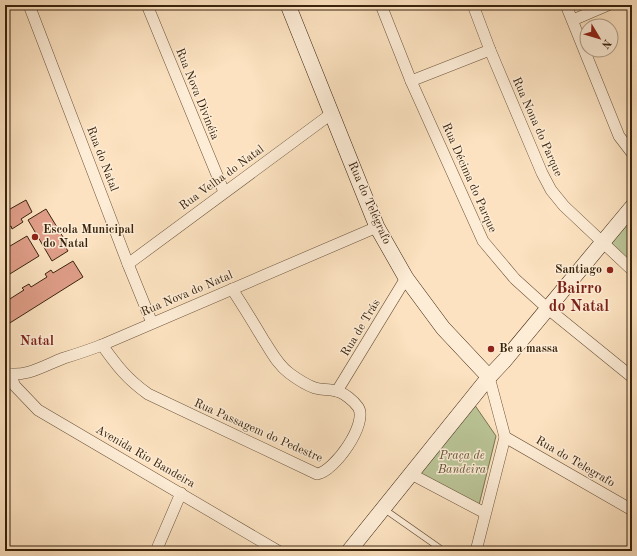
<svg xmlns="http://www.w3.org/2000/svg" width="637" height="556" font-family="'Old Standard TT',serif">
<style>
.green{fill:#bac496;stroke:#7a7451}
.building{fill:#e09e89;stroke:#39230c}
.lines{fill:none;stroke-linecap:round;stroke-linejoin:round}
.lane-casing{stroke:#6a5339;stroke-width:7}
.street-casing{stroke:#6a5339;stroke-width:12}
.secondary-casing{stroke:#39230c;stroke-width:16}
.lane{stroke:#fdecd6;stroke-width:5.5}
.street{stroke:#fdecd6;stroke-width:11}
.secondary{stroke:#fdecd6;stroke-width:15}
.poi-dot{fill:#8f2418;stroke:#fdecd6;stroke-width:1.5}
.labels{text-anchor:middle;dominant-baseline:central;stroke-width:3;stroke-linejoin:round;paint-order:stroke}
.street-label{font-size:12px;fill:#39230c;stroke:#fdecd6}
.poi-label{font-size:12px;font-weight:bold;fill:#39230c;stroke:#fdecd6;text-anchor:start}
.park-label{font-size:12px;font-style:italic;fill:#605335;stroke:#fdecd6}
.quarter-label{font-size:14px;font-weight:bold;fill:#7a1f14;stroke:#fdecd6}
.district-label{font-size:16px;font-weight:bold;fill:#7a1f14;stroke:#fdecd6}
</style>
<rect width="100%" height="100%" fill="#fce2c0"/>
<filter id="stains"><feTurbulence type="fractalNoise" baseFrequency=".005" numOctaves="4"/><feColorMatrix values="0 0 0 0 .2 0 0 0 0 .09 0 0 0 0 .02 0 0 0 .5 -.17"/></filter>
<radialGradient id="worn" r=".72"><stop offset=".6" stop-color="#630" stop-opacity="0"/><stop offset="1" stop-color="#630" stop-opacity=".3"/></radialGradient>
<g class="green">
<path d="M632,207V270L601,243Z"/>
<path d="M474,404L496,436L479,505L419,473Z"/>
</g>
<g class="building">
<path d="M26,200L32,212L21,219L23,222L12,229L11,226L5,229V209L8,207L10,209Z"/>
<path d="M46,209L63,237L60,239L68,251L52,261L28,220Z"/>
<path d="M27,236L39,256L5,277V249Z"/>
<path d="M73,261L83,277L5,326V302L24,290L22,288L29,284L31,287L47,277L45,274L51,270L53,273Z"/>
</g>
<g class="lines">
<g class="lane-casing">
<path id="lane" d="M384,509L444,551"/>
</g>
<g class="street-casing">
<g id="street">
<path d="M29,5L128,264L152,323"/>
<path d="M147,5L224,192"/>
<path d="M381,5L411,81L483,241L515,279L547,308L632,377"/>
<path d="M473,5L490,50L542,173L551,190L564,206L632,270"/>
<path d="M566,5L619,136L632,153"/>
<path d="M573,20L608,5"/>
<path d="M411,81L490,50"/>
<path d="M128,264L331,114"/>
<path d="M102,345C117,366 127,379 148,394L317,474C334,472 369,423 358,407C354,401 343,392 336,391C329,389 322,390 315,388C306,385 297,379 289,373C277,364 271,351 263,339C253,322 243,306 232,289"/>
<path d="M5,373C26,378 45,365 64,358C77,354 89,350 102,345L377,227"/>
<path d="M10,374L15,386L38,410L278,551"/>
<path d="M337,391L406,278"/>
<path d="M505,437L632,510"/>
<path d="M411,474L485,513"/>
<path d="M156,551L181,493"/>
<path d="M476,551L505,437L489,377"/>
</g>
</g>
<g class="secondary-casing">
<g id="secondary">
<path d="M288,5L377,227L406,278L443,328L489,377"/>
<path d="M349,551L489,377L505,360L632,207"/>
</g>
</g>
<use href="#lane" class="lane"/>
<use href="#street" class="street"/>
<use href="#secondary" class="secondary"/>
</g>
<g class="poi-dot">
<circle cx="35" cy="237" r="4"/>
<circle cx="610" cy="270" r="4"/>
<circle cx="491" cy="349" r="4"/>
</g>
<g class="labels">
<g class="street-label">
<text transform="translate(197 94) rotate(68)">Rua Nova Divinéia</text>
<text transform="translate(537 127) rotate(66)">Rua Nona do Parque</text>
<text transform="translate(102 159) rotate(69)">Rua do Natal</text>
<text transform="translate(222 178) rotate(-36)">Rua Velha do Natal</text>
<text transform="translate(469 178) rotate(66)">Rua Décima do Parque</text>
<text transform="translate(369 203) rotate(66)">Rua do Telégrafo</text>
<text transform="translate(187 294) rotate(-23)">Rua Nova do Natal</text>
<text transform="translate(361 328) rotate(-59)">Rua de Trás</text>
<text transform="translate(258 431) rotate(24)">Rua Passagem do Pedestre</text>
<text transform="translate(145 457) rotate(30)">Avenida Rio Bandeira</text>
<text transform="translate(575 462) rotate(30)">Rua do Telegrafo</text>
</g>
<g class="poi-label">
<text x="43" y="230">Escola Municipal<tspan x="43" dy="14">do Natal</tspan></text>
<text x="602" y="270" text-anchor="end">Santiago</text>
<text x="499" y="349">Be a massa</text>
</g>
<g class="park-label">
<text x="462" y="456">Praça de<tspan x="462" dy="14">Bandeira</tspan></text>
</g>
<g class="quarter-label">
<text x="37" y="341">Natal</text>
</g>
<g class="district-label">
<text x="579" y="289">Bairro<tspan x="579" dy="18">do Natal</tspan></text>
</g>
</g>
<rect width="637" height="556" fill="none" stroke="#fce2c0" stroke-width="20"/>
<rect x="6" y="6" width="625" height="544" fill="none" stroke="#39230c" stroke-width="2"/>
<rect x="10" y="10" width="617" height="536" fill="none" stroke="#39230c"/>
<g transform="translate(599 38) rotate(128)"><circle r="19" fill="#fdecd6" stroke="#af9c85"/>
<path d="M0-3L7 15L0 10L-7 15Z" fill="#8f2418"/>
<text y="-6" font-size="11" font-weight="bold" text-anchor="middle" fill="#39230c">N</text>
</g>
<rect width="100%" height="100%" filter="url(#stains)"/>
<rect width="100%" height="100%" fill="url(#worn)"/>
</svg>
